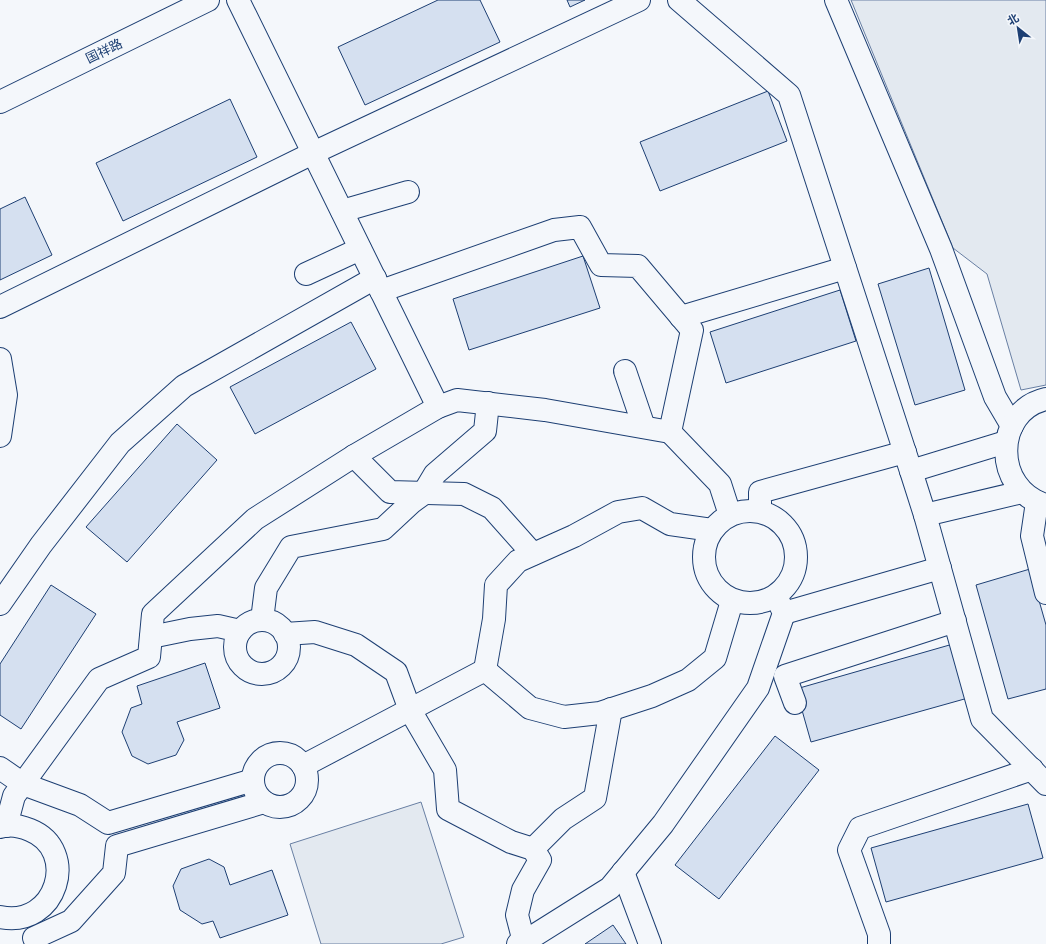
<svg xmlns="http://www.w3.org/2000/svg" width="1046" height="944" font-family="'IBM Plex Serif','Noto Sans SC',serif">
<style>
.green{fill:#e3e9f0;stroke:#687fa3}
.building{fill:#d5e0f0;stroke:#1d3f73}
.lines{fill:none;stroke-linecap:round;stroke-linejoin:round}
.minor-casing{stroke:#1d3f73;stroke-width:24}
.minor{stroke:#f4f7fb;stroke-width:22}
.labels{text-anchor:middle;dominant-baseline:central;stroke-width:3;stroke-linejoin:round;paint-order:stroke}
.street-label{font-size:13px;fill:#1d3f73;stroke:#f4f7fb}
</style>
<rect width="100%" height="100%" fill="#f4f7fb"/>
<g class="green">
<path d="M851,0H1046V385L1021,390L987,274L953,248Z"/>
<path d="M421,802L464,937L441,944H321L290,844Z"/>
</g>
<g class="building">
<path d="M438,0H480L500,42L365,105L338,47Z"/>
<path d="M567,0H585L570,7Z"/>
<path d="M768,91L787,141L660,191L640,142Z"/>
<path d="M230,99L257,157L123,221L96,163Z"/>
<path d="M25,197L52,255L0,280V209Z"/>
<path d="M583,256L600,308L469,350L453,299Z"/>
<path d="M929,268L965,390L915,405L878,284Z"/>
<path d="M840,290L856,341L726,383L710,332Z"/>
<path d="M351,322L376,369L255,434L230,387Z"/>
<path d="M177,424L217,460L127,562L86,527Z"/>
<path d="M1030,569L1046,625V689L1008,699L976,585Z"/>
<path d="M51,585L96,614L21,729L0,715V664Z"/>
<path d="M953,644L968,698L811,742L796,689Z"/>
<path d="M205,663L220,708L177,722L184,740L176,755L148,764L132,756L122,732L131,708L142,704L137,686Z"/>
<path d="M775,736L819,770L719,899L675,865Z"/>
<path d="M1028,804L1043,858L886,902L871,848Z"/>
<path d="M209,859L224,867L230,885L272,870L288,915L220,938L213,921L202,924L180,910L173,886L181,869Z"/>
<path d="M613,925L626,944H585Z"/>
</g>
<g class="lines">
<g class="minor-casing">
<g id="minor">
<path d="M238,0L438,407"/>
<path d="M679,0L789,95L911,471L1006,442"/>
<path d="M836,0L941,249L995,397L1012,426"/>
<path d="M0,102L208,0"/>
<path d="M342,211L408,192"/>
<path d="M306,274L360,249"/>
<path d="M381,291L554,230L580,227L601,265L638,266L692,330L670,432L720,484L730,515"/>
<path d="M0,307L313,153L639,0"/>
<path d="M681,317L845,268"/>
<path d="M0,359L6,395L0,436"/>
<path d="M625,371L644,427"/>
<path d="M1046,399C993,411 993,490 1046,505"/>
<path d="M354,456L390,492L464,494L492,508L533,554"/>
<path d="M911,471L925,515"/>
<path d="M1022,492L925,515L982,719L1046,784"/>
<path d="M1037,502L1032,536L1046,593"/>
<circle cx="750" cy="557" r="46"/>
<path d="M760,511V492L905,452"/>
<path d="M0,604L41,545L120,443L184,386L375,278"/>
<path d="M784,613L940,568"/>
<path d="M262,620L266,588L291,547L383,529L412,502L423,494L435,474L485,431L488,403"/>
<circle cx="262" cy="647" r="27"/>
<path d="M285,634L315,632L356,645L396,672L410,710L445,770L448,809L511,842L533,849L540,860L523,890L517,915L524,942L518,944"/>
<path d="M151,637L190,629L218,626L240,631"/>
<path d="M485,670L494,619L496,585L518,561L574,536L618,512L642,508L670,524L712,530"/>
<path d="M795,703L785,676L955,621"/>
<circle cx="280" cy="780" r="27"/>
<path d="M303,766L485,670L530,708L564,717L600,713L652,696L688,680L715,658L732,601"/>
<path d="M0,768L23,784L80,805L108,823L253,780"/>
<path d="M6,826L14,796L99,679L149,657L153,614L255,519L354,456L438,407L457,400L545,410L670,432"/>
<path d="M0,827C10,824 20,826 30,830C80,850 57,929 0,917"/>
<path d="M533,849L563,819L595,798L611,709"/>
<path d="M623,872L650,944"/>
<path d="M34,938L71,921L114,873L117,846L264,802"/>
<path d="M524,942L610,888L663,824L758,688L784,613L776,596"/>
<path d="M879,944V934L849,850L860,828L1032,769"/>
</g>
</g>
<use href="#minor" class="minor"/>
</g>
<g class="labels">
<g class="street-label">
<text transform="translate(104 51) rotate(-26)">国祥路</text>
</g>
</g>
<g transform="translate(1018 28) rotate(330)" stroke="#f4f7fb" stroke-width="3" paint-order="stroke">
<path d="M0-3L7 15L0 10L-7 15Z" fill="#1d3f73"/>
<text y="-6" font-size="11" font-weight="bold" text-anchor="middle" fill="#1d3f73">北</text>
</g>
</svg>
